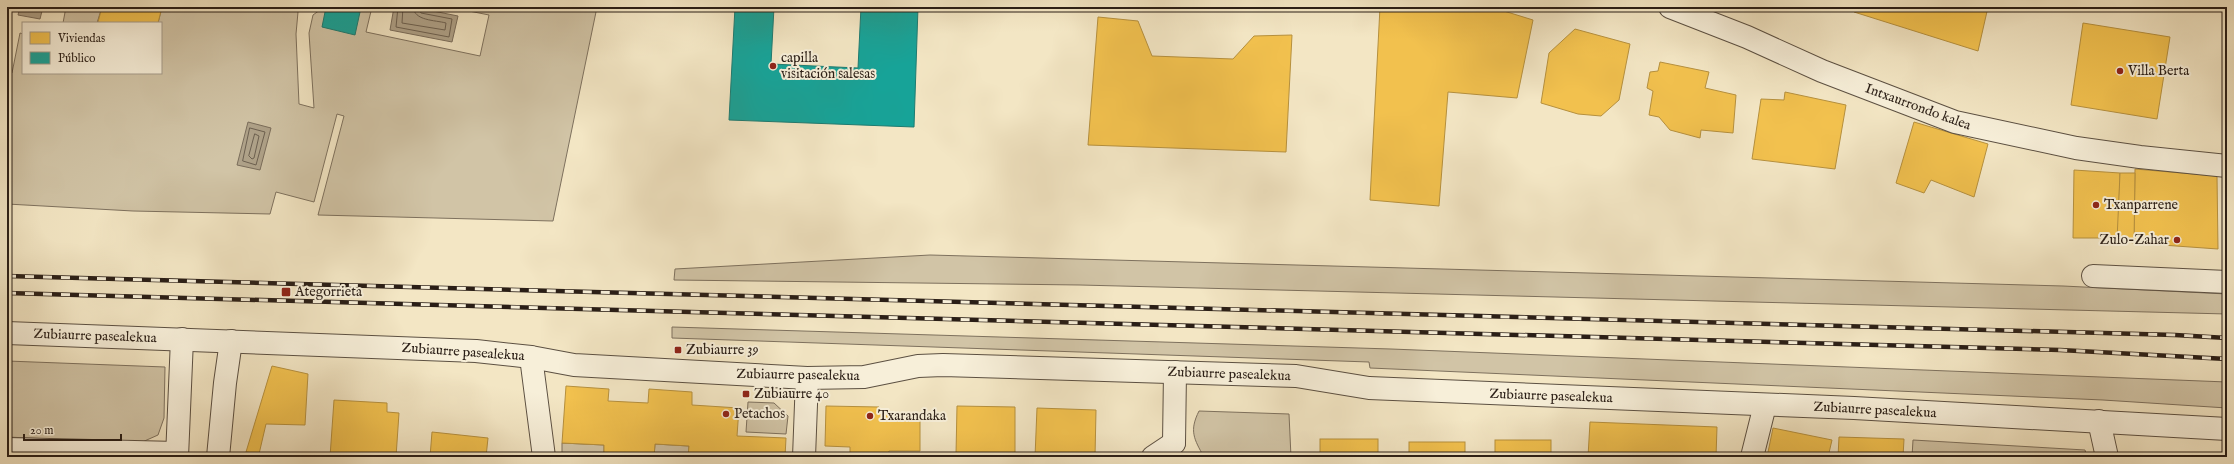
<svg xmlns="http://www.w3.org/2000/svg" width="2234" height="464" font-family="'IM FELL English',serif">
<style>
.green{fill:#d1c4a6;stroke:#7e715e}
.water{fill:#afa289;stroke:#7a6d5b}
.homes{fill:#f2c14e;stroke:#b6903d}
.public{fill:#17a398;stroke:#1d7b71}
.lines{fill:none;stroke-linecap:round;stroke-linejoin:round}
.shore{stroke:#6c6050;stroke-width:1}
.minor-casing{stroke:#5c5042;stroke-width:24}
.minor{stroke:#f7efd9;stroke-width:22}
.rail-casing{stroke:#2a1e16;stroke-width:4.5}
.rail{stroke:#f7efd9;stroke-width:3;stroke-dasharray:9;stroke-linecap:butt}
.poi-dot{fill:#8f2418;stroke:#f7efd9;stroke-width:1.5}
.labels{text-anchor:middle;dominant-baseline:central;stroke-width:4;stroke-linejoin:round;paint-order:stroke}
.poi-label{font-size:14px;fill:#2a1e16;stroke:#f7efd9;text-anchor:start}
.street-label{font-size:14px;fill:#2a1e16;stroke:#f7efd9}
</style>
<rect width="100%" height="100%" fill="#f3e6c4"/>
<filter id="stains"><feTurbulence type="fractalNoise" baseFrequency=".005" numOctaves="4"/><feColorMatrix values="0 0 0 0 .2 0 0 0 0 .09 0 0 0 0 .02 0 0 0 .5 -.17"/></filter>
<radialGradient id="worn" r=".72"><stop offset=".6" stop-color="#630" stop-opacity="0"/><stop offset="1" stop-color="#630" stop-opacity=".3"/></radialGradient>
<g class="green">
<path d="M66,7H102L97,23H63Z"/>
<path d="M162,7H303L298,12L296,34L299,104L314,108L309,33L313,15L324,7H372L366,32L480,56L489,15L449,7H597L553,221L318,215L344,116L337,114L314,202L276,192L270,214L133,211L7,204V72L12,73L20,33L23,34V73H161V23H158Z"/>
<path d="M930,255L2063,286L2227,294V314L1080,285L674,280L675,269Z"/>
<path d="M672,327L1391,349L2227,382V408L2103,400L1370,368L1369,362L672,338Z"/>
<path d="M7,361L165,367L164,418L158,435L140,443L7,437Z"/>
<path d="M748,402L774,403L788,416L786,434L746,432Z"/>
<path d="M1199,411L1289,414L1291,457H1204C1194,439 1189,431 1199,411Z"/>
<path d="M1913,440L2085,450L2087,457H1912Z"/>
<path d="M562,443L604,445V457H558V455H562Z"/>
<path d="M655,444L689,446L688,457H654Z"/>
</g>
<g class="water">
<path d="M20,7H43L40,19L18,15Z"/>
<path d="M394,7H413L458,16L452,42L390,30Z"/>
<path d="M248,122L271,128L260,170L237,165Z"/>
</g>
<g class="homes">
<path d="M102,7H162L158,23H102L98,22Z"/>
<path d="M1380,7H1491L1533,20L1517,98L1448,92L1439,206L1370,200Z"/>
<path d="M1855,7H1988L1978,51L1854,12Z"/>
<path d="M1098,17L1138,21L1152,56L1233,59L1254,36L1292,35L1286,152L1088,145Z"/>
<path d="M2083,23L2170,37L2157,119L2071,105Z"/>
<path d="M1575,29L1630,44L1619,100L1601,116L1578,114L1541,103L1549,53Z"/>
<path d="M1660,62L1709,72L1705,88L1736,95L1733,133L1701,130L1700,138L1670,130L1659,117L1649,115L1653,91L1647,88L1650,72L1658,71Z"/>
<path d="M1785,92L1846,105L1835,169L1752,159L1761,99L1784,100Z"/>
<path d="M1914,122L1988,144L1974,197L1931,180L1924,193L1896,183Z"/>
<path d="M2135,169L2217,176L2218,249L2134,243Z"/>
<path d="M2074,170L2120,173L2118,238H2073Z"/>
<path d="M2120,173H2135L2134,243L2117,240Z"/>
<path d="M2224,174H2227V251H2226Z"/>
<path d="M272,366L308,374L305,425L266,424L259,454L246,452Z"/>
<path d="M566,386L609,389L608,401L648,403L649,389L692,392V405L739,408L737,436L786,438L785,457H688L689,446L655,444L654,457H604V445L562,443Z"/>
<path d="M334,400L387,403V412L399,413L396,457H330Z"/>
<path d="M826,406L879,407L878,413L920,414V451H889L888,457H850V447L825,446Z"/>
<path d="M957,406L1015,407V456L956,454Z"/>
<path d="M1037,408L1096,410L1095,457H1035Z"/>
<path d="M1590,422L1717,427L1716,457H1588Z"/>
<path d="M1773,428L1832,440L1828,457H1767Z"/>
<path d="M432,432L488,438L486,457H430Z"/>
<path d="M1839,437L1904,439L1903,457H1838Z"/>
<rect x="1320" y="439" width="58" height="18"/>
<rect x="1495" y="440" width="56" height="17"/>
<rect x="1409" y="442" width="56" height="15"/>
</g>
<g class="public">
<path d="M326,7H338L360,12L355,35L322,27Z"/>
<path d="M735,7H774L771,64L858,68L861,7H918L914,127L729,120Z"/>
</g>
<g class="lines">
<g class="shore">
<path d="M398,7L396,27L449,37L452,19L421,13L418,7"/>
<path d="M403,7L402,23L445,30L446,23C435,20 414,21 413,7"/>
<path d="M250,128L265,132L256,165L243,161Z"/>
<path d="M255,134L259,136L254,158L252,159L249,156Z"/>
</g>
<g class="minor-casing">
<g id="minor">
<path d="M1670,7L1747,37L1822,71L1955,122L2076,148L2140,157L2227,166"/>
<path d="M2093,276L2227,282"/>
<path d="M7,333L476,351L531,357L574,365L807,378L864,377L918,366L943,365L1296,376L1369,388L1854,408L2227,429"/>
<path d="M531,357L544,457"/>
<path d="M2099,421L2107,457"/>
<path d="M1174,443L1175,372"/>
<path d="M7,449L177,453"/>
<path d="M177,457L182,339"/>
<path d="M218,457L225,383L231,341"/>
<path d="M804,457L807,378"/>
<path d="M1153,457L1174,443"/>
<path d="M1752,457L1765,405"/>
</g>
</g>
<use href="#minor" class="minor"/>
<g class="rail-casing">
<g id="rail">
<path d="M7,276L2175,335L2227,338"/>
<path d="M7,293L2060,350L2227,359"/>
</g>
</g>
<use href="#rail" class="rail"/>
</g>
<g class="poi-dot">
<circle cx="773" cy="66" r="4"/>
<circle cx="2120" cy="71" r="4"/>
<circle cx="2096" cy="205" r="4"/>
<circle cx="2177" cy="240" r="4"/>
<rect x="281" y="287" width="10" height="10" rx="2"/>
<rect x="674" y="346" width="8" height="8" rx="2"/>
<rect x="742" y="390" width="8" height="8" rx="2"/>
<circle cx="726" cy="414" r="4"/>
<circle cx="870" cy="416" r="4"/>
</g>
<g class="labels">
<g class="poi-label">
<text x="781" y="58">capilla<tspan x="781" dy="16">visitación salesas</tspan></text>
<text x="2128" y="71">Villa Berta</text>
<text x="2104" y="205">Txanparrene</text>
<text x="2169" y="240" text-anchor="end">Zulo-Zahar</text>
<text x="295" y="292">Ategorrieta</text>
<text x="686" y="350">Zubiaurre 39</text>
<text x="754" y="394">Zubiaurre 40</text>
<text x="734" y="414">Petachos</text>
<text x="878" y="416">Txarandaka</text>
</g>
<g class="street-label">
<text transform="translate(1918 107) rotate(20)">Intxaurrondo kalea</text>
<text transform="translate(95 336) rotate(2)">Zubiaurre pasealekua</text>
<text transform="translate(463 352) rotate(4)">Zubiaurre pasealekua</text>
<text transform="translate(1229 374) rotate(2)">Zubiaurre pasealekua</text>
<text transform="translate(798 375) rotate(1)">Zubiaurre pasealekua</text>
<text transform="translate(1551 396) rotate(2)">Zubiaurre pasealekua</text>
<text transform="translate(1875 410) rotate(3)">Zubiaurre pasealekua</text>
</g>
</g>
<rect width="2234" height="464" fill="none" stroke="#f3e6c4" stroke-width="24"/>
<rect x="8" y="8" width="2218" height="448" fill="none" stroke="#2a1e16" stroke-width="2"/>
<rect x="12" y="12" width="2210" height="440" fill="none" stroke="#2a1e16"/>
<rect x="22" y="22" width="140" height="52" fill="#f7efd9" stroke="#a59b8b"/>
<rect x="30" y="32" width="20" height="12" fill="#f2c14e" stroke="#a59b8b"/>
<text x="58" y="42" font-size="12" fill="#2a1e16">Viviendas</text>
<rect x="30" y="52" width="20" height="12" fill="#17a398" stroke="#a59b8b"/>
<text x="58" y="62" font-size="12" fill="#2a1e16">Público</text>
<path d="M24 434v6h97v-6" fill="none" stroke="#2a1e16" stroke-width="2"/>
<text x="30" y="434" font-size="12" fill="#2a1e16" stroke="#f7efd9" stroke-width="3" paint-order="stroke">20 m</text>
<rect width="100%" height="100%" filter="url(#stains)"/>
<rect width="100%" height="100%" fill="url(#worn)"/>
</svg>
